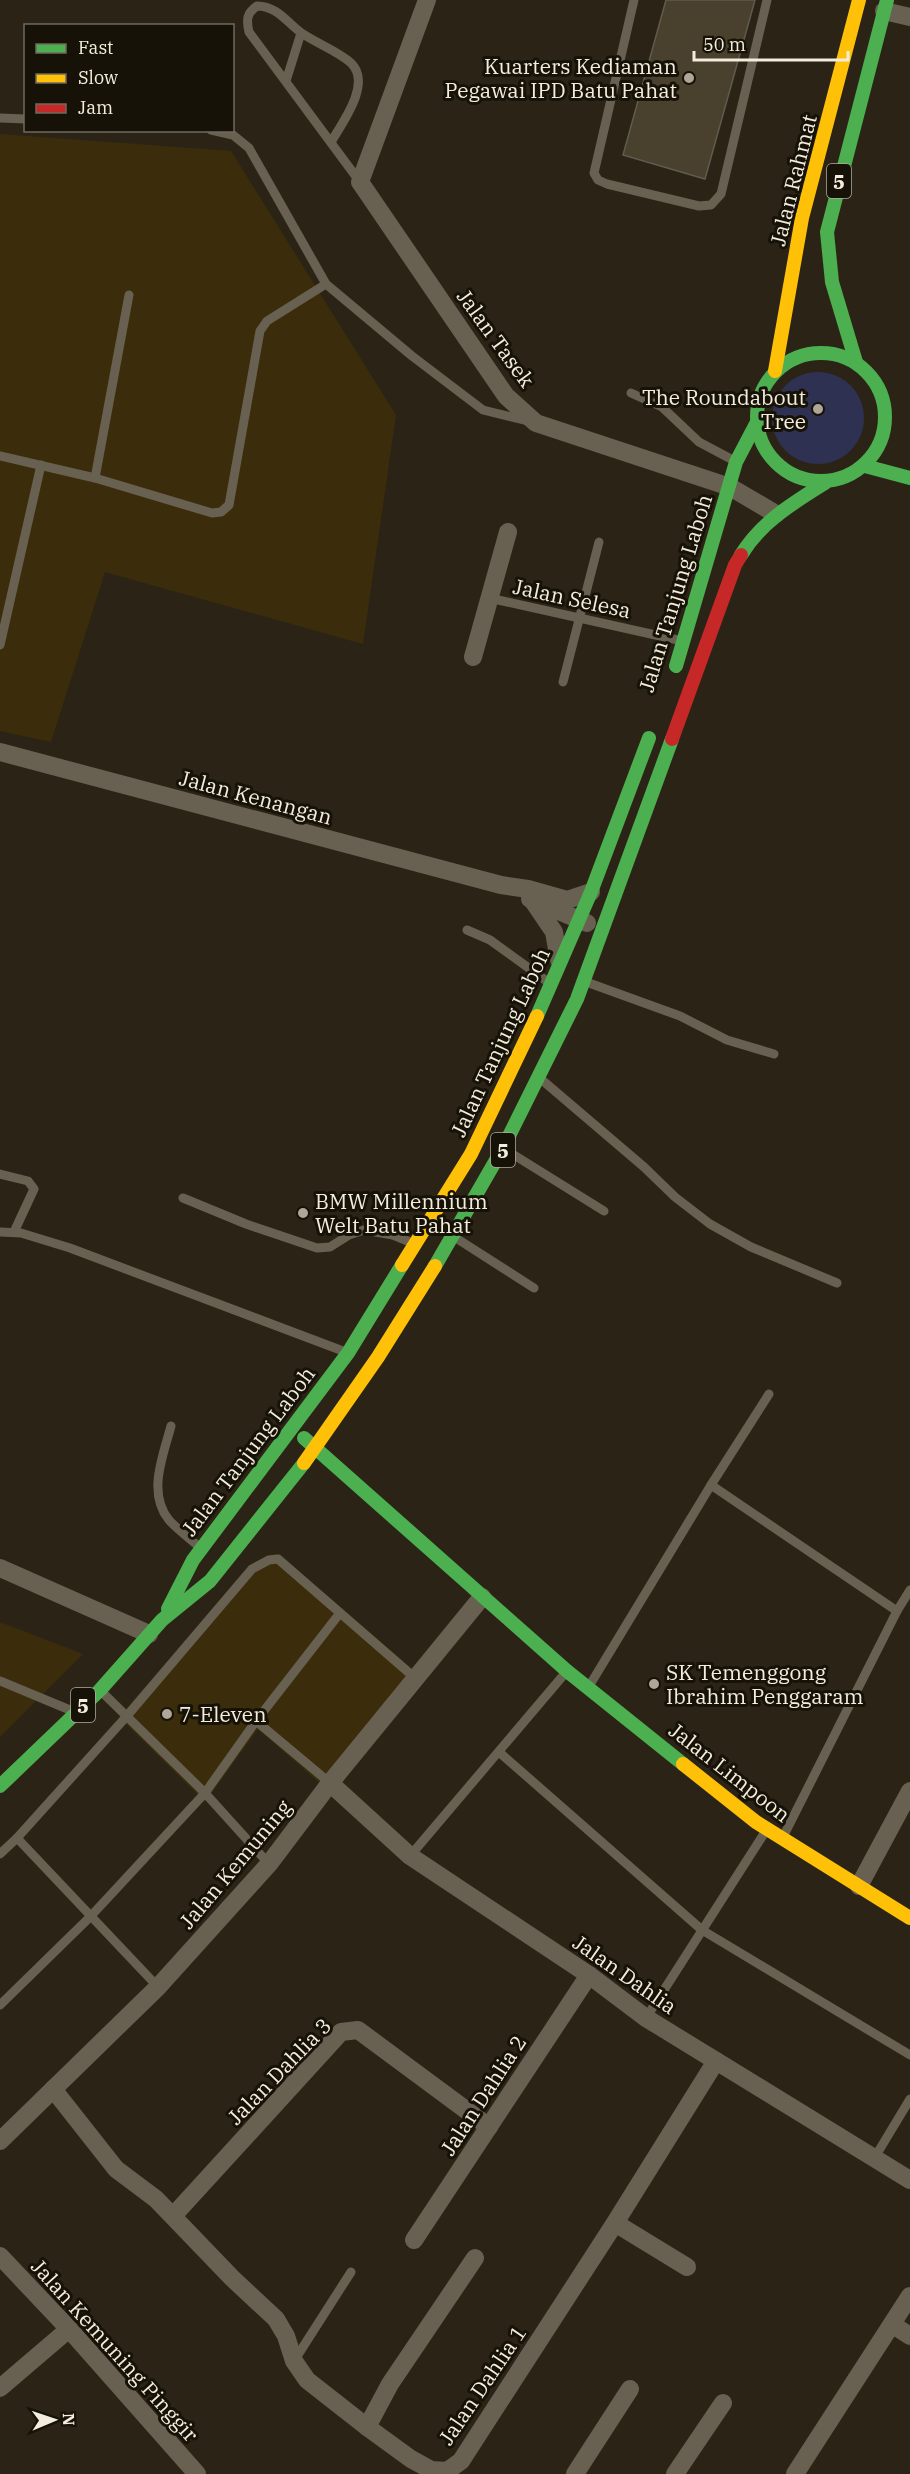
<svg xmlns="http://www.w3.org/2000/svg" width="910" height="2474" font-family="'IBM Plex Serif',serif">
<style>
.built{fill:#3b2d0b}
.green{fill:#2f3153}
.building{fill:#49402d;stroke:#615b4f;stroke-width:1.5}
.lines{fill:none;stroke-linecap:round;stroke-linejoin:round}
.lane{stroke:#686051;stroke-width:9}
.street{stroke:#686051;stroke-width:18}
.fast{stroke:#4caf50;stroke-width:14}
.slow{stroke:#ffc107;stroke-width:14}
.jam{stroke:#c62828;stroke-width:14}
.poi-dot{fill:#aea797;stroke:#171207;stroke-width:2}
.labels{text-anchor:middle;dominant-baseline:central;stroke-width:6;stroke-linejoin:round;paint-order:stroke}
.shield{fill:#171207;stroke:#b2ab9d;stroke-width:1.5}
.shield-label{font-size:20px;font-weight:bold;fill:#f4eddd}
.poi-label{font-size:21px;fill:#f4eddd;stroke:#171207;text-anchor:start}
.street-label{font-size:21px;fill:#f4eddd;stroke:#171207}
</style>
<rect width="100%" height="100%" fill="#2b2416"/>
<g class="built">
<path d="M0,134L231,151L396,415L363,644L105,572L51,742L0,731Z"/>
<path d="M279,1554L424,1679L332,1794L258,1729L205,1802L119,1717L250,1566L267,1555Z"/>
<path d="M0,1622L83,1654L0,1737Z"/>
</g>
<circle class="green" cx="818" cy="418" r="46"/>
<path class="building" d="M666,0H755L705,179L623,155Z"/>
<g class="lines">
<g class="lane">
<path d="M634,0L594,173L598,180L607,184L699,206L711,205L721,194L767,0"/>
<path d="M286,81L301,33"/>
<path d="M0,118L26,119"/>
<path d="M211,130L233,135L249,148L326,284L412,356L483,410L528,421"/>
<path d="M331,142C343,122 372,83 351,63C338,51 318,44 303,34C288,24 278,6 257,6C247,13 246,19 249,32L360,182"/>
<path d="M631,393L662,407L699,442L731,459"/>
<path d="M0,456L95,478L212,513L221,512L229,505L260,331L267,321L326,284"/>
<path d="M95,478L129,295"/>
<path d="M489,598L678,640"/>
<path d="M0,645L41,465"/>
<path d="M563,682L599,542"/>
<path d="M467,930L490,940L548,982"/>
<path d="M589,983L680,1016L727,1040L774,1054"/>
<path d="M542,1080L644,1167L675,1197L710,1224L751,1247L837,1283"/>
<path d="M506,1150L604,1211"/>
<path d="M0,1174L28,1181L34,1189L14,1232"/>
<path d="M183,1198L246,1224L317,1248L330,1247L349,1235L364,1230L393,1235L410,1242"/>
<path d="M0,1232L21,1233L70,1248L343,1351"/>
<path d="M459,1240L534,1288"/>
<path d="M171,1426C163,1456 147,1493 169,1520C177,1529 188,1537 197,1545"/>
<path d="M711,1485L769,1394"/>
<path d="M0,1681L70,1710"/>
<path d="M588,1688L711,1485L897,1611"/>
<path d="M103,1693L205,1793L269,1864"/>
<path d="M256,1721L330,1783"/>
<path d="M499,1752L702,1930L910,2055"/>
<path d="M783,1837L897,1611L910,1590"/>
<path d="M17,1838L158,1987"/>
<path d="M0,1854L17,1838L126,1717L252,1569L269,1560L278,1559L415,1678"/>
<path d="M410,1856L567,1671"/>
<path d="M0,2005L90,1917L205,1793L256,1721L340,1613"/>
<path d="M646,2018L767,1829"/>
<path d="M875,2157L910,2099"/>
<path d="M294,2361L351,2272"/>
</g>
<g class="street">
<path d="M427,0L360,182L506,396L536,423L730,487L776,514"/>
<path d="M884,11L910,17"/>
<path d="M473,657L508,532"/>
<path d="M0,752L501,885L528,889L567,900L591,892"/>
<path d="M530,899L587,923"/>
<path d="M533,901L554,932L559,960"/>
<path d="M0,1568L149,1634"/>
<path d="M330,1783L410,1856L589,1975L646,2018L910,2180"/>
<path d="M859,1886L910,1791"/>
<path d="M53,2089L116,2169L156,2199L232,2278L276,2319L286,2336L294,2361L307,2380L367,2427L411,2459L431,2470L447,2471L461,2461L615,2223L716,2061"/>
<path d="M0,2141L158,1987L269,1864L330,1783L482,1597"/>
<path d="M173,2216L341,2032L358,2030L489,2127"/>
<path d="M615,2223L687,2267"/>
<path d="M414,2240L589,1975"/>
<path d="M0,2256L69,2329L197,2474"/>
<path d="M893,2325L910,2336"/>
<path d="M0,2388L69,2329"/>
<path d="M367,2427L390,2384L475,2258"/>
<path d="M575,2474L630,2389"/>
<path d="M675,2474L723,2403"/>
<path d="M795,2474L910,2296"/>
</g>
<g class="fast">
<circle cx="821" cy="417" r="64"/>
<path d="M856,362L832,282L827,232L887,0"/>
<path d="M865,466L910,478"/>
<path d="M741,555C761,522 793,503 825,483"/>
<path d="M676,666L736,462L757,422"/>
<path d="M537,1016L591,892L649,738"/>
<path d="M435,1266L503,1148L577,999L672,739"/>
<path d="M304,1438L567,1671L683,1764"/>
<path d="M168,1609L193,1560L348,1353L402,1265"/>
<path d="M0,1786L100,1690L162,1620L210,1581L304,1463"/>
</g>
<g class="slow">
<path d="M775,371L802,218L859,0"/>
<path d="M402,1265L471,1154L537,1016"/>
<path d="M304,1463L378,1357L435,1266"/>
<path d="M683,1764L756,1822L910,1918"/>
</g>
<path class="jam" d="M672,739L735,565L741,555"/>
</g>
<g class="poi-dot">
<circle cx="689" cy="78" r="6"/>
<circle cx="818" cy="409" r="6"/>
<circle cx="303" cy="1213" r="6"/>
<circle cx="654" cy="1684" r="6"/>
<circle cx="167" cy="1714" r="6"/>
</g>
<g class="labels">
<g class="shield">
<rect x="827" y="164" width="24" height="34" rx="4.5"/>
<rect x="491" y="1133" width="24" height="34" rx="4.5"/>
<rect x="71" y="1688" width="24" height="34" rx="4.5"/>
</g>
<g class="shield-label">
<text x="839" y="181">5</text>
<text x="503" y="1150">5</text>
<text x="83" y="1705">5</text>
</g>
<g class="poi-label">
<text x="677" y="66" text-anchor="end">Kuarters Kediaman<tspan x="677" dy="24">Pegawai IPD Batu Pahat</tspan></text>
<text x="806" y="397" text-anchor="end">The Roundabout<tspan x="806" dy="24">Tree</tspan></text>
<text x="315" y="1201">BMW Millennium<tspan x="315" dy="24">Welt Batu Pahat</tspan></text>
<text x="666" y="1672">SK Temenggong<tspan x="666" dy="24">Ibrahim Penggaram</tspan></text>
<text x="179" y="1714">7-Eleven</text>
</g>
<g class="street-label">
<text transform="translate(793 180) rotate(-76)">Jalan Rahmat</text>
<text transform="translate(496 338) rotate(54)">Jalan Tasek</text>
<text transform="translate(675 593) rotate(-73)">Jalan Tanjung Laboh</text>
<text transform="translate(572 598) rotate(12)">Jalan Selesa</text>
<text transform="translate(256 797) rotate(15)">Jalan Kenangan</text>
<text transform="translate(500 1042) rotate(-65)">Jalan Tanjung Laboh</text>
<text transform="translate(248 1451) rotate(-53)">Jalan Tanjung Laboh</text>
<text transform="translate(730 1772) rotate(38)">Jalan Limpoon</text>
<text transform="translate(235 1864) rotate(-50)">Jalan Kemuning</text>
<text transform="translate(625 1974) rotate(35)">Jalan Dahlia</text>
<text transform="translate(279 2071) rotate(-46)">Jalan Dahlia 3</text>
<text transform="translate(483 2095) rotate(-57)">Jalan Dahlia 2</text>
<text transform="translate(115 2350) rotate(48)">Jalan Kemuning Pinggir</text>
<text transform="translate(482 2385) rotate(-56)">Jalan Dahlia 1</text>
</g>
</g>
<rect x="24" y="24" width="210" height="108" fill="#171207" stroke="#6f6a5d" stroke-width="1.5"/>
<rect x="36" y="44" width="30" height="9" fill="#4caf50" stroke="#6f6a5d" stroke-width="1.5"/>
<text x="78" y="54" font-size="18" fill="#f4eddd">Fast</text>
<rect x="36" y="74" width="30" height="9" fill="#ffc107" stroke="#6f6a5d" stroke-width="1.5"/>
<text x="78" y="84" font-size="18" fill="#f4eddd">Slow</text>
<rect x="36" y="104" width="30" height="9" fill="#c62828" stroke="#6f6a5d" stroke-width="1.5"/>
<text x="78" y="114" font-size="18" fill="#f4eddd">Jam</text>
<g transform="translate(54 2420) rotate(88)" stroke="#171207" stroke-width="4.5" paint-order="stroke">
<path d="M0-4.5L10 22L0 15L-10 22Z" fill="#f4eddd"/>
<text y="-9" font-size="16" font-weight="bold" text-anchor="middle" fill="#f4eddd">N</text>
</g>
<path d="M694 51v9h154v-9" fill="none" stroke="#f4eddd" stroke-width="3"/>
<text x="703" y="51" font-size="18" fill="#f4eddd" stroke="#171207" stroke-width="4.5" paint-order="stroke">50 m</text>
</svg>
